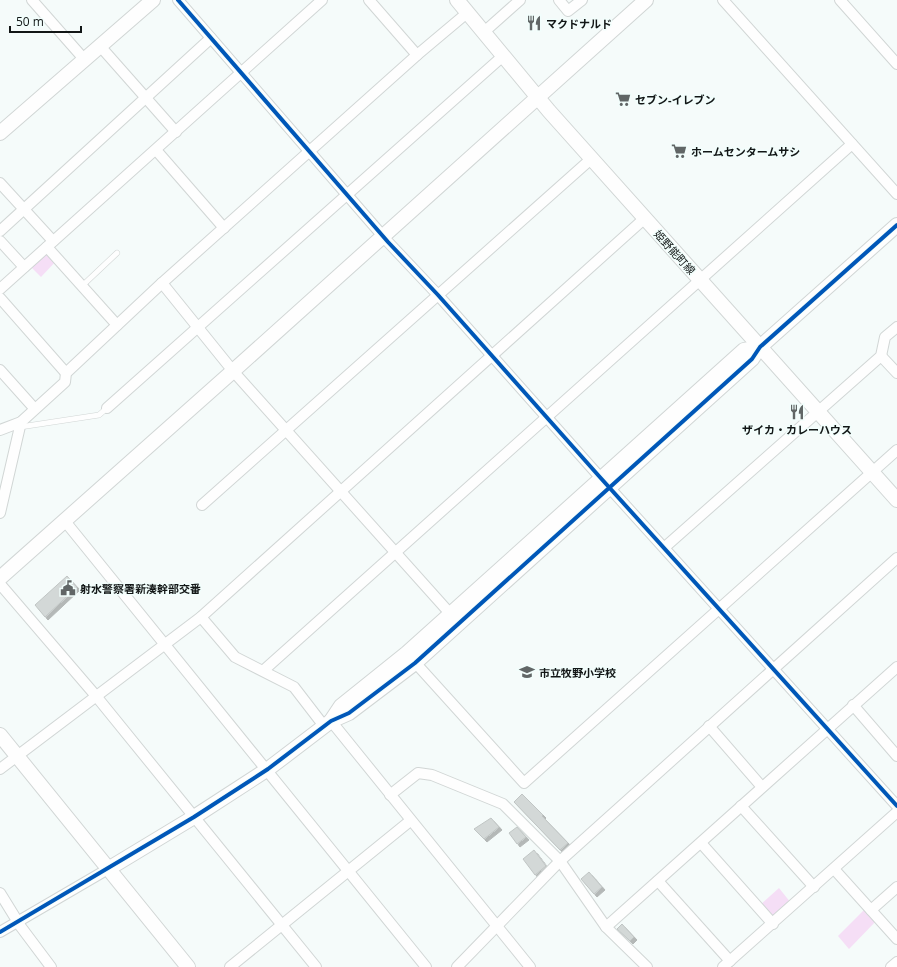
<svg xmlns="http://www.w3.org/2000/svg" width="897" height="967" font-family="'Open Sans','Noto Sans JP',sans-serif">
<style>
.green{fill:#f5def6}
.building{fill:#d3d8d7;stroke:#c0c5c4;filter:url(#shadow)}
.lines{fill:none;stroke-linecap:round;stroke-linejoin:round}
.lane-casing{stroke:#d1d6d5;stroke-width:6}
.street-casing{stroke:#d1d6d5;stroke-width:12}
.secondary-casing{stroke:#d1d6d5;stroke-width:16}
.lane{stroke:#fefefe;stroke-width:5}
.street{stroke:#fefefe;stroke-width:10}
.secondary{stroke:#fefefe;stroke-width:14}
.cycleway-casing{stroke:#f2fefc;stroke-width:6}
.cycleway{stroke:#0057b8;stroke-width:4}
.labels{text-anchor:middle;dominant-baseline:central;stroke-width:3;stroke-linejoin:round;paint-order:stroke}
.poi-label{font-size:11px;font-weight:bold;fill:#121616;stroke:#f2fefc;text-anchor:start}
.street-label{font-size:11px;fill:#121616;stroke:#f2fefc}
</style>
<defs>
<filter id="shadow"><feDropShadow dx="3" dy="3" stdDeviation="0" flood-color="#0004"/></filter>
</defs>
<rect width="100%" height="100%" fill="#f5fbfa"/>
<g class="green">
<path d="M47,247L58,259L41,277L28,264Z"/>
<path d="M779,888L791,903L772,919L759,906Z"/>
<path d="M865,909L877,920L849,949L838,936Z"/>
</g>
<g class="building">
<path d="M67,576L77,587L45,617L35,605Z"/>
<path d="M522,794L543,815L542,816L568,843L560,850L514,802Z"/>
<path d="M491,818L499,827L484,839L474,829Z"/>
<path d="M517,827L526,837L517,844L509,833Z"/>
<path d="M534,850L546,866L535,875L523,859Z"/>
<path d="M589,872L602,887L594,894L581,879Z"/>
<path d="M622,924L634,937L630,941L617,929Z"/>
</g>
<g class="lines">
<g class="lane-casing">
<g id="lane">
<path d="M82,286L117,253"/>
<path d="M20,427L99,415L107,408"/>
</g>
</g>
<g class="street-casing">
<g id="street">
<path d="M32,0L84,59"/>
<path d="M178,0L388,242L438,295L598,475L897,806"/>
<path d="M369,0L417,55"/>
<path d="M559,0L568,11L582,0"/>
<path d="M723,0L897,194"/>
<path d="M840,0L897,64"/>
<path d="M484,32L520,0"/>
<path d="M100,46L176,132"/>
<path d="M156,150L224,228"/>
<path d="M0,183L53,241"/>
<path d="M0,231L211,38"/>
<path d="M0,241L24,267"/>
<path d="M47,247L117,325"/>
<path d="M162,283L233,371L455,619"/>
<path d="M0,289L322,0"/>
<path d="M0,298L66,373"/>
<path d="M881,356L897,373"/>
<path d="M0,370L34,408"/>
<path d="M107,408L503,56"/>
<path d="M0,430L21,422L65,382L66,373L162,283L417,55L467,13"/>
<path d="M202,505L591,159"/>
<path d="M0,513L21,422"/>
<path d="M64,520L426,967"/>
<path d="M665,547L881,356L885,337L897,327"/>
<path d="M0,584L96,696L316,967"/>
<path d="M201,617L235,657L294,687L324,726"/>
<path d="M411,658L524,783L897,450"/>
<path d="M264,670L852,144"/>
<path d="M853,705L897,756"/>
<path d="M331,721L530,967"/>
<path d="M709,726L762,787"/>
<path d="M0,769L201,617L645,218"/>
<path d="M390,795L418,773L432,775L503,804L560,861L606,927L647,967"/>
<path d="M741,806L814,887"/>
<path d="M701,843L773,924"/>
<path d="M834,869L897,939"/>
<path d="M658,881L730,961"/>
<path d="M0,893L21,927L51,967"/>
<path d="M871,910L897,887"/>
<path d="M606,927L897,667"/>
<path d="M0,932L108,869"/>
<path d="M230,967L410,821"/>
<path d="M457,967L560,861L897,558"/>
<path d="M723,967L897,812"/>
<path d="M891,967L897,962"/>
</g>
</g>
<g class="secondary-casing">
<g id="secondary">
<path d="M457,0L549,111L897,500"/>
<path d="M0,133L153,0"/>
<path d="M0,578L233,371L646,0"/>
<path d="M331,721L341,706L407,653L744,350L760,347"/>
<path d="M0,735L188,967"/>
<path d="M108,869L194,817L268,769L331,721L349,713L415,663L752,359L760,347L897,225"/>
</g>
</g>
<use href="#lane" class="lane"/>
<use href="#street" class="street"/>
<use href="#secondary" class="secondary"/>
<g class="cycleway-casing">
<g id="cycleway">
<path d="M178,0L388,242L438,295L598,475L897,806"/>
<path d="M0,932L194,817L268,769L331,721L349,713L415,663L752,359L760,347L897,225"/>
</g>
</g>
<use href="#cycleway" class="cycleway"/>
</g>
<defs>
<g id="restaurant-bare" transform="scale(1.2)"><path d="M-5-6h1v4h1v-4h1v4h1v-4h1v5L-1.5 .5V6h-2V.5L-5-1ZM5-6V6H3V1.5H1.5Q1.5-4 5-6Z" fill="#616666" stroke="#f2fefc" stroke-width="2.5" paint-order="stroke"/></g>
<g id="supermarket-bare" transform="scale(1.2)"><path d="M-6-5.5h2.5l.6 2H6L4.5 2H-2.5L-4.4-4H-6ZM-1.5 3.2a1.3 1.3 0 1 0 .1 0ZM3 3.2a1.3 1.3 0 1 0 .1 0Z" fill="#616666" stroke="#f2fefc" stroke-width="2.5" paint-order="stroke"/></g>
<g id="civic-bare" transform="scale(1.2)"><path d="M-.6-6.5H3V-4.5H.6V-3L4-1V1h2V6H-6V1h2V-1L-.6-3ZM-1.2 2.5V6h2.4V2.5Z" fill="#616666" stroke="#f2fefc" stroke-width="2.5" paint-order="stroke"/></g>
<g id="school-bare" transform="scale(1.2)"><path d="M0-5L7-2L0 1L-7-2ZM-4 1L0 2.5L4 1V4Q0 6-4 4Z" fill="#616666" stroke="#f2fefc" stroke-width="2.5" paint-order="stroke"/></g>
</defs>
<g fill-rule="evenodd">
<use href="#restaurant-bare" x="534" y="23"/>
<use href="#supermarket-bare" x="623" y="99"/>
<use href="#supermarket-bare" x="679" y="151"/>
<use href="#restaurant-bare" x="797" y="412"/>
<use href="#civic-bare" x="68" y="588"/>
<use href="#school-bare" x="527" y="672"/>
</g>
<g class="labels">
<g class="poi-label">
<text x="546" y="23">マクドナルド</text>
<text x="635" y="99">セブン-イレブン</text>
<text x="691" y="151">ホームセンタームサシ</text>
<text x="797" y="429" text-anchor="middle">ザイカ・カレーハウス</text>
<text x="80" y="588">射水警察署新湊幹部交番</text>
<text x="539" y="672">市立牧野小学校</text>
</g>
<g class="street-label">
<text transform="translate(675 252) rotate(48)">姫野能町線</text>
</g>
</g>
<path d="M10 26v6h71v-6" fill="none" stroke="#121616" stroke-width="2"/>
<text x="16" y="26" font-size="12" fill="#121616" stroke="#f2fefc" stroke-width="3" paint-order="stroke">50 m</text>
</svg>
